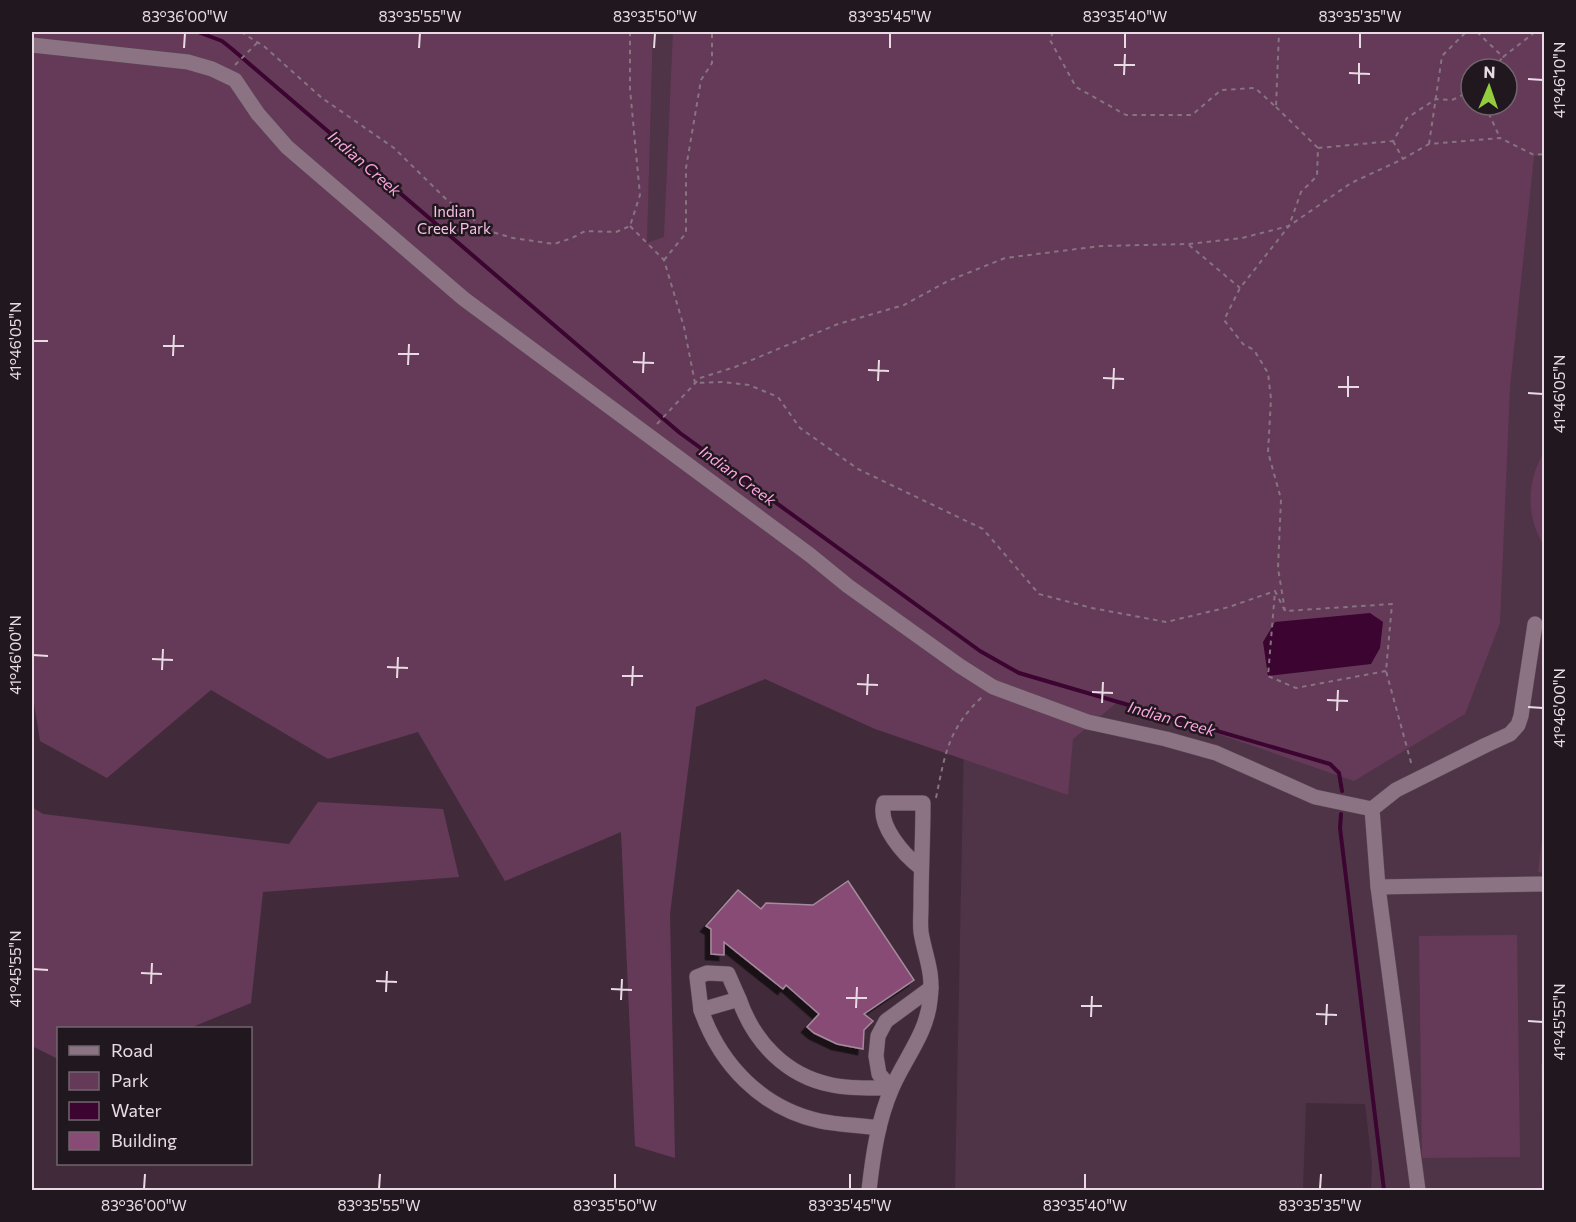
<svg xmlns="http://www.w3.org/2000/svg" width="1576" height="1222" font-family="Commissioner,sans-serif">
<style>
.built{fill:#4f3447;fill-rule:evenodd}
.green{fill:#653a58;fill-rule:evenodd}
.water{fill:#3c0430}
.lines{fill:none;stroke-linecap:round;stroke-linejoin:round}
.stream{stroke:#3c0430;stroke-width:4}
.building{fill:#874b75;stroke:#a48b9b;stroke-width:1.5;filter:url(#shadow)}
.minor-casing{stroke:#594754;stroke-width:16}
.path{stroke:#867480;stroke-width:2;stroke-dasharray:4.5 4.5;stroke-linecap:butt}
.minor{stroke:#8c7384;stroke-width:15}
.ticks{fill:none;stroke:#e9dbe4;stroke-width:2}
.labels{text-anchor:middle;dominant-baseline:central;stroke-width:5;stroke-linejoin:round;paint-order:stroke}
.park-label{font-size:15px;fill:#f7c0e5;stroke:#21171e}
.water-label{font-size:16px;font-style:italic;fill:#fca3e0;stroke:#21171e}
.neatline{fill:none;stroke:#e9dbe4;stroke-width:2}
.ticks-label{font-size:15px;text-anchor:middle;fill:#e9dbe4}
</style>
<defs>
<filter id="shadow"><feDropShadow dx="-5.5" dy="5.5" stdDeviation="0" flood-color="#0009"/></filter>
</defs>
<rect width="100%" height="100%" fill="#412b3a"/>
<path class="built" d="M653,32H1544V1190H1371L1372,1164L1365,1104L1306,1103L1303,1190H955L964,739L637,571ZM1471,69H1507V105H1471Z"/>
<g class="green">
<path d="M32,32H653L647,243L664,237L673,32H1544V154L1534,156L1510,387L1500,623L1465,714L1354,781L1120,700L1073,739L1068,795L875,729L765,679L696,707L670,914L675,1158L635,1146L621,832L505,881L418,732L328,759L211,690L107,778L40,741L32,691ZM1471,69H1507V105H1471Z"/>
<path d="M1544,452V546C1526,516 1526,483 1544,452Z"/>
<path d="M318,802L443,809L459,877L263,892L251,1003L190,1028H58V1059L32,1046V807L43,814L289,844Z"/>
<path d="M1544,823V873L1538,872Z"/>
<path d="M1517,935L1520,1157L1422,1158L1419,936Z"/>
<rect x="1542" y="982" width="2" height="48"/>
<path d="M1541,1064H1544V1186L1543,1184Z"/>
</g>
<path class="water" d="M1370,613L1383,622L1380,648L1371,664L1268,676L1263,642L1275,622Z"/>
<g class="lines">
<g class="stream">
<path d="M198,32L222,41L232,49L680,433L980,651L1019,673L1330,764L1339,773L1342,791"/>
<path d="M1341,814L1340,828L1384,1190"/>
</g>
</g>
<path class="building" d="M848,881L914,980L864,1014L873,1021L864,1030L863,1049L837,1044L814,1033L807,1027L819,1014L786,985L783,989L724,942V955L711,954V929L706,926L738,890L761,909L766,903L813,905Z"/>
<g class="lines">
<g class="minor-casing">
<g id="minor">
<path d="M32,45L188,62L212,69L235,80L258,114L287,147L464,299L810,555L848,586L960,666L993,687L1088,722L1166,739L1216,753L1315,797L1372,809"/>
<path d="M1378,887L1544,884"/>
<path d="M701,1010L697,977L707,973L728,974L739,999"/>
<path d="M891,1088L879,1074L876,1056L878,1036L886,1021L931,988"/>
<path d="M879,1128C859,1125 839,1125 820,1121C761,1108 720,1064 701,1010L739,999C754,1042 786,1076 832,1085C851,1089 872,1088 891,1088"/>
<path d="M869,1190C873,1155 878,1120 892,1088C905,1058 927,1033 930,1000C934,972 925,957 921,932C920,923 921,913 921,905C921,871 923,837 923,803H884C877,825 904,855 921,868"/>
<path d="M1418,1190L1378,887L1372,809L1396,790L1486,745L1510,734L1518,725L1521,716L1535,624"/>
</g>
</g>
<g class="path">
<path d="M241,32L265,47L322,98L394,148L447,200L489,231L513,238L554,244L572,238L585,231L616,232L630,226L640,195L630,89V32"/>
<path d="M1053,32L1050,40L1076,87L1126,115H1192L1221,90L1255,88L1276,107L1279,32"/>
<path d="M1477,32L1503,57L1535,32"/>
<path d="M235,65L258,42"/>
<path d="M1493,69L1503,57"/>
<path d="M1485,105L1500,138"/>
<path d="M1276,107L1318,148L1317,176L1301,192L1289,226L1240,288L1224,320L1243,344L1254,350L1268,373L1271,399L1268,452L1281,499L1278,568L1285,611"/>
<path d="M1393,141L1403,159"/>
<path d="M1429,144L1442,56L1466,32"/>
<path d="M1318,148L1393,141L1407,118L1436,99L1452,100L1471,91"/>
<path d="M630,226L664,260L684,327L695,383L722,382L749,385L778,397L800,428L858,469L983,529L1039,594L1092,608L1166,622L1229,607L1275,591"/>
<path d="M1189,245L1240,288"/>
<path d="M664,260L686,233V168L701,80L712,63V32"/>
<path d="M657,424L700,378L735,367L838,324L904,305L948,281L1005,258L1101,246L1188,244L1242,238L1289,226L1351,183L1403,159L1429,144L1500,138L1534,155L1544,154"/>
<path d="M1386,671L1296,688L1268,676L1275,591L1285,611L1392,604L1386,671L1412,766"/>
<path d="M936,798C945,754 948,729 982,697"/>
</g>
<use href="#minor" class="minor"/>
</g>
<path class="ticks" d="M184,48L185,33M419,48L420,33M654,48L655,33M890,48V33M1125,48V33M1360,48V33M1114,65H1135M1349,73L1370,74M1124,75L1125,54M1528,79L1543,80M1359,84V63M33,341H48M163,346H184M398,354H419M173,356L174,335M633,362L654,363M408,365L409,344M868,370L889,371M643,373L644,352M1103,378L1124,379M878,381L879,360M1338,387H1359M1113,389L1114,368M1528,393L1543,394M1348,397V376M33,655L48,656M152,659L173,660M387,667L408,668M162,670L163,649M622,676H643M397,678L398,657M857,684L878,685M632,686L633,666M1092,692L1113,693M867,695L868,674M1327,700L1348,701M1102,703L1103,682M1528,707L1543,708M1337,711L1338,690M33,969L48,970M141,973L162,974M376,981L397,982M151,984L152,963M611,989L632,990M386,992L387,971M846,998H867M621,1000L622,979M1081,1006H1102M856,1008L857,987M1316,1014L1337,1015M1091,1017L1092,996M1528,1021L1543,1022M1326,1025L1327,1004M144,1189L145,1174M379,1189L380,1174M615,1189V1174M850,1189V1174M1085,1189V1174M1320,1189L1321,1174"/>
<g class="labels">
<g class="park-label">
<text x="454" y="211">Indian<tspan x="454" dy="17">Creek Park</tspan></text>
</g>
<g class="water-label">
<text transform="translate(365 163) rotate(41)">Indian Creek</text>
<text transform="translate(738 475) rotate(36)">Indian Creek</text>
<text transform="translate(1172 718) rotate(16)">Indian Creek</text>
</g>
</g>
<rect width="1576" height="1222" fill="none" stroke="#21171e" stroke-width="66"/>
<rect x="57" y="1027" width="195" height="138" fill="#21171e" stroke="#71656d" stroke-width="1.5"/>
<rect x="69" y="1046" width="30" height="9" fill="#8c7384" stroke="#71656d" stroke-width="1.5"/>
<text x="111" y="1057" font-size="18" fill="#e9dbe4">Road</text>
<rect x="69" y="1072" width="30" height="18" fill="#653a58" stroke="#71656d" stroke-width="1.5"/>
<text x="111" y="1087" font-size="18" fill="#e9dbe4">Park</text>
<rect x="69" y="1102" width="30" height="18" fill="#3c0430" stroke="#71656d" stroke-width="1.5"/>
<text x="111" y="1117" font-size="18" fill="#e9dbe4">Water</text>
<rect x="69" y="1132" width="30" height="18" fill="#874b75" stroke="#71656d" stroke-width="1.5"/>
<text x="111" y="1147" font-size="18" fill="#e9dbe4">Building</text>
<g transform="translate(1489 87) rotate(2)"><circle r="28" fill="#21171e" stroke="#71656d" stroke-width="1.5"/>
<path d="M0-4.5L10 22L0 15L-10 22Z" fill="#93cd3d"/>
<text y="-9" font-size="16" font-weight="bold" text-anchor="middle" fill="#e9dbe4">N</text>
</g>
<rect x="33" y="33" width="1510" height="1156" class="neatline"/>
<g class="ticks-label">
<text x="185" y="22">83°36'00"W</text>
<text x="420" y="22">83°35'55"W</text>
<text x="655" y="22">83°35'50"W</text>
<text x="890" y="22">83°35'45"W</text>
<text x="1125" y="22">83°35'40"W</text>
<text x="1360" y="22">83°35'35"W</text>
<text transform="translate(1560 80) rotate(-90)" y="5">41°46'10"N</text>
<text transform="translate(16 341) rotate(-90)" y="5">41°46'05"N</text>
<text transform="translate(1560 394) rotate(-90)" y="5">41°46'05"N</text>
<text transform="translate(16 655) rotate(-90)" y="5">41°46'00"N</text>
<text transform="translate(1560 708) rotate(-90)" y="5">41°46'00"N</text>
<text transform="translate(16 969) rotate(-90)" y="5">41°45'55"N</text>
<text transform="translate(1560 1022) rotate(-90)" y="5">41°45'55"N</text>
<text x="144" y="1211">83°36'00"W</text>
<text x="379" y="1211">83°35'55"W</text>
<text x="615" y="1211">83°35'50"W</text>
<text x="850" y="1211">83°35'45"W</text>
<text x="1085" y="1211">83°35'40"W</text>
<text x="1320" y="1211">83°35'35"W</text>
</g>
</svg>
